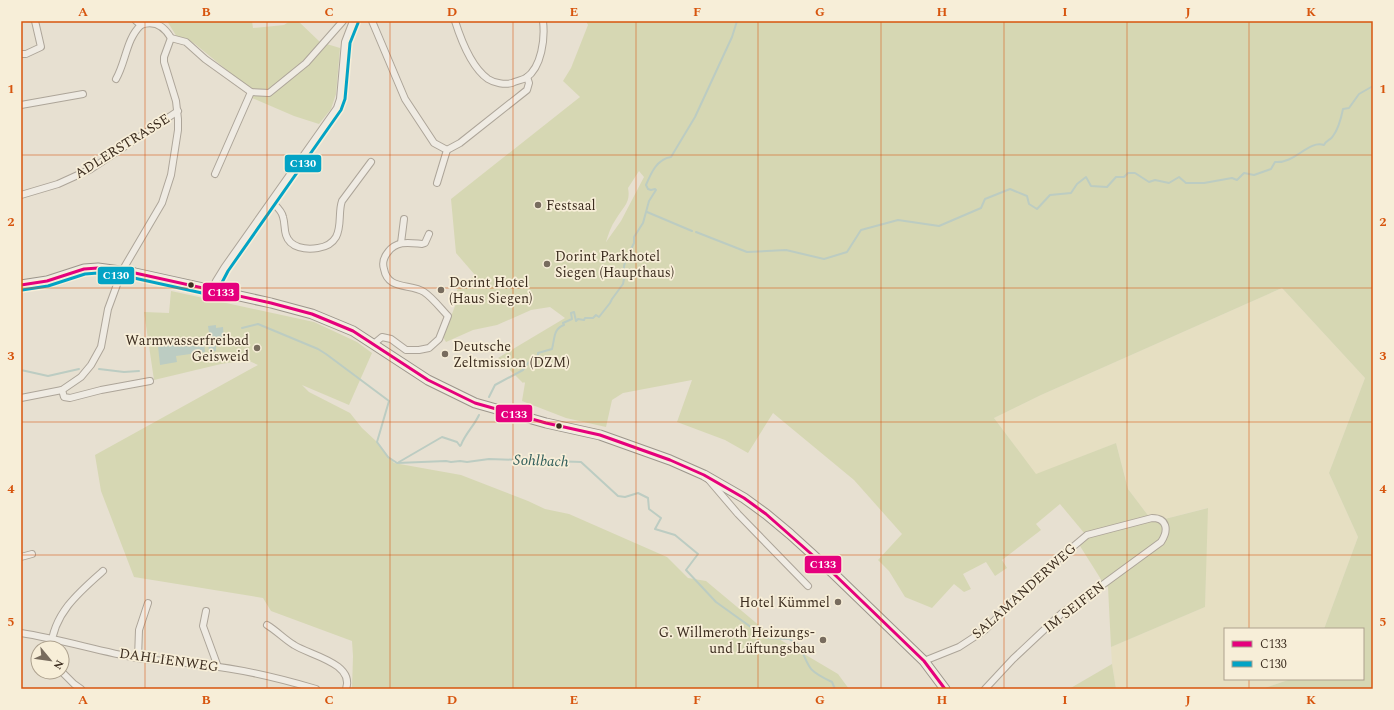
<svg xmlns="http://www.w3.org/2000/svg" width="1394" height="710" font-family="Spectral,serif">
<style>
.farmland{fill:#e6dfc2}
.green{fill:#d6d7b3;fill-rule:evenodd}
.water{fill:#bcccc2}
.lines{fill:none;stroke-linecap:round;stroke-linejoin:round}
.stream{stroke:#bcccc2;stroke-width:2}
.street-casing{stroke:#ada599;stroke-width:8}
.secondary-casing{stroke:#9c958a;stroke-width:11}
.street{stroke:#efebe3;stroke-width:6}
.secondary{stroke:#efebe3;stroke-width:9}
.bus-1-casing{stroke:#f7eed8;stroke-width:6}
.bus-2-casing{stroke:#f7eed8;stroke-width:6}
.bus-1{stroke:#e5007d;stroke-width:3}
.bus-2{stroke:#03a3c5;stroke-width:3}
.grid{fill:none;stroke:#d7550e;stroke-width:1;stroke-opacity:0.55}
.poi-dot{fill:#786c5e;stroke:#f7eed8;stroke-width:1.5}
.bus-dot{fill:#3d2e20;stroke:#f7eed8;stroke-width:1.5}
.labels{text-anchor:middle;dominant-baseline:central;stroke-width:3.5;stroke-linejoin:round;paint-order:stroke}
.street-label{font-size:14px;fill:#3d2e20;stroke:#f7eed8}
.poi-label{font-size:14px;fill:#3d2e20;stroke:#f7eed8;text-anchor:start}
.water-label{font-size:15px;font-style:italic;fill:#2f5d5a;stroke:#f7eed8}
.line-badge{stroke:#f7eed8;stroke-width:1.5}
.badge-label{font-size:11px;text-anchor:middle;font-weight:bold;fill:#fff}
.neatline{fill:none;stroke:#d7550e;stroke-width:1.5}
.grid-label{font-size:13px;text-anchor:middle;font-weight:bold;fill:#d7550e}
</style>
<rect width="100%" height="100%" fill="#e7e0d1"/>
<path class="farmland" d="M1282,288L1365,378L1329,473L1358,537L1324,629H1225V679H1291L1262,689H1116L1112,664L1111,647L1205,607L1207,508L1153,522L1128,489L1116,443L1036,475L994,418L1041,395Z"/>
<g class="green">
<path d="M167,21H252L253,28L284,25L290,21H298L320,42L340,48L336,94L331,109L319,124L294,116L252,98L245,85L195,44L187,39L177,37Z"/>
<path d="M586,21H1373V689H1262L1291,679H1363V629H1324L1358,537L1329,473L1365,378L1282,288L1041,395L994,418L1036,474L1116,443L1128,489L1153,522L1208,508L1205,607L1111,647L1108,587L1102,581L1080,546L1085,534L1060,504L1036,524L1041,530L1002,560L1007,568L995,576L986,562L963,574L971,589L964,592L954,584L932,608L905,597L889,571L878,560L902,534L854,480L773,413L748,453L725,440L677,422L692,380L623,393L612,400L606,427L566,418L522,401L525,383L524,382L523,383L498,358L565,318L550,307L531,310L497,325L473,330L446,342L443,337L457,301V290L475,275L456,253L451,199L580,97L563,81L571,68L588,25ZM639,171L644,177L621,221L606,242C608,235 611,226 616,219C623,207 631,203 628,188Z"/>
<path d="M171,291L314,322L357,342L372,353L349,405L302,385L309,392L350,413L362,428L376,441L394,463L461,475L528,501L545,509L569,514L667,557L688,578L706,581L767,632L838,674L849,689H352L353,656L352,641L271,611L263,598L134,577L101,491L95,455L258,365L247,360L221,364L154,380L144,312L169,313Z"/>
<path d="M1112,664L1116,689H1069Z"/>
</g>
<g class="water">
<path d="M216,325V328L223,327L224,339L216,340V351L209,352L208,340L210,339L208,326Z"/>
<path d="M204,340L205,352L176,356L177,362L160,365L158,346L178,344V342L184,341V343Z"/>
</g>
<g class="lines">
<g class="stream">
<path d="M647,212L692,231"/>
<path d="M696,232L747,252L786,250L824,259L847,252L861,230L898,220L939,226L981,208L985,199L1010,189L1027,196L1029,204L1037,209L1050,195L1071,193L1077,184L1086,177L1091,186L1107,187L1116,177H1124L1128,173H1135L1149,182L1155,180L1169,183L1179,177L1186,183H1204L1232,178L1237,180L1244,173L1254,175L1271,169L1275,162C1295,164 1308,140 1324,145C1326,140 1331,140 1333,136C1339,128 1341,119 1343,109L1349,108L1359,94L1373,86"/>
<path d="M242,328L258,324L318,349L326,354L389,401L377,442L388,457L397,463L446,461L451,462L460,461L467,462L489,459L581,462L618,496L625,497L638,493L648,498L649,509L661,518L655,529L675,535L698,554L686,570L716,602L766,638L789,639L800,646C809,669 809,671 832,682L835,689"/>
<path d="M99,369L124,372L139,371"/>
<path d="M21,370L48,376L79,369"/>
<path d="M489,397L495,385L523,370L528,363L538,355V353L552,349C555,338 553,329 564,325L563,323L572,319L571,313L574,312L576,321L578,319L584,320L585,318H593L596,315L599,317L610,303L612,299L623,284L624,279V266L626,259L634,243V237L643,223L649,201L656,190L655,189L651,190L648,189L646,185C651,173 657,159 671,157L695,117L732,37L737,21"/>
<path d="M399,462L442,437L457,442L460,446L461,445C465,434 474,426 479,415"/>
</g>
<g class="street-casing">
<g id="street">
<path d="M372,21L405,99L434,143L447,150L437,183"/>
<path d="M455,21C461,40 471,67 488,79C494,83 505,85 512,83C516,81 522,80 526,78C542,67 545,38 543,21"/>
<path d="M141,25C154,20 164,26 171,38"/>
<path d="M21,54H26L41,47L35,21"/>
<path d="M116,79C126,62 126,39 141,25L136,21"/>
<path d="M21,105L83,94"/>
<path d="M447,150L460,143L527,90L529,83L527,77"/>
<path d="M215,174L251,92"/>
<path d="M21,195L58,184L91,169L178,111"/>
<path d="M272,202C276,206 282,211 283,217C285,223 284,229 286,235C290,248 306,250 318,248C325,247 332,244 336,237C342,226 338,212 342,201L371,162"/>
<path d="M401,243L404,219"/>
<path d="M212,290L216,281L224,268L337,108L340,99L345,42L353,21"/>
<path d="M374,345L376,342L382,337L391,339L406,350H419L429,348L439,339L448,316C441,309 433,298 424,292C411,283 388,291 384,269C382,263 384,257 388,252C397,240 410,243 422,244L425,243L429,234"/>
<path d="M62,390L64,397L70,398L101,390L150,381"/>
<path d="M21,398L62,390L81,377L91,365L101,347L108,309L122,271L162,203L171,175L178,130V119L176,101L164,62V57L171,38L186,42L205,59L251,92L269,93L306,63L343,21"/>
<path d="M709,480L738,514L808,586"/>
<path d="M21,557L32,554"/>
<path d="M206,611L203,626L218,667"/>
<path d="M267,625C277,631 284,639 294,645C309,655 355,663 346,689"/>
<path d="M21,633C60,639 98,651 137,658C159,661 181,662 203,665C242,669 279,678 316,689"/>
<path d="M51,648C53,614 79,592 103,571"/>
<path d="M138,658L139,630L148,603"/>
<path d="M924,661L959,647L985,630L1037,577L1087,535L1152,518C1167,518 1169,530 1161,542L1105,583L1062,613L1013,659L985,689"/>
<path d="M62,672L74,684L81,689"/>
</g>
</g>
<g class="secondary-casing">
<path id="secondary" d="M21,285L47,281L84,269L98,268L135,273L271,303L312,314L353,331L428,380L475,403L546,423L600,435L670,460L704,475L744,498L766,514L790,534L834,574L924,661L945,689"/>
</g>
<use href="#street" class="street"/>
<use href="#secondary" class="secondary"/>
<g class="bus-1-casing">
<path id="bus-1" d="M21,285L47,281L84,269L98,268L135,273L271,303L312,314L353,331L428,380L475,403L546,423L600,435L670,460L704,475L744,498L766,514L834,574L924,661L945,689"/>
</g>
<g class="bus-2-casing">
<g id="bus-2">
<path d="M22,290L48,286L85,274L98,273L134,278L211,295"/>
<path d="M217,292L228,271L341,110L345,99L350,43L358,23"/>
</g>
</g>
<use href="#bus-1" class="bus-1"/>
<use href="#bus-2" class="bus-2"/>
</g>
<path class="grid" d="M145,21V689M267,21V689M390,21V689M513,21V689M636,21V689M758,21V689M881,21V689M1004,21V689M1127,21V689M1249,21V629M21,155H1373M21,288H1373M21,422H1373M21,555H1373M1249,679V689"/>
<g class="poi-dot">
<circle cx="538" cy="205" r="4"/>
<circle cx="547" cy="264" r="4"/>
<circle cx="441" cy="290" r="4"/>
<circle cx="257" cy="348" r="4"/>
<circle cx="445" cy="354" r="4"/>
<circle cx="838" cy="602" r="4"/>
<circle cx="823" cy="640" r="4"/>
</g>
<g class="bus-dot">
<circle cx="191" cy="285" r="3.5"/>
<circle cx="559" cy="426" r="3.5"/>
</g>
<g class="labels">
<g class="street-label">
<text transform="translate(122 146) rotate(-32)">ADLERSTRASSE</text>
<text transform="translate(1024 591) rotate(-42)">SALAMANDERWEG</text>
<text transform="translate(1074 607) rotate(-38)">IM SEIFEN</text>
<text transform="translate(169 660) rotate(8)">DAHLIENWEG</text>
</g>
<g class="poi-label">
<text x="546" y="205">Festsaal</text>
<text x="555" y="256">Dorint Parkhotel<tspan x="555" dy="16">Siegen (Haupthaus)</tspan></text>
<text x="449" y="282">Dorint Hotel<tspan x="449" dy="16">(Haus Siegen)</tspan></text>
<text x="249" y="340" text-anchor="end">Warmwasserfreibad<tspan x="249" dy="16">Geisweid</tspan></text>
<text x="453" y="346">Deutsche<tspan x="453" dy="16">Zeltmission (DZM)</tspan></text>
<text x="830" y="602" text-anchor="end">Hotel Kümmel</text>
<text x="815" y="632" text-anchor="end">G. Willmeroth Heizungs-<tspan x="815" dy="16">und Lüftungsbau</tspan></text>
</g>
<g class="water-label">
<text transform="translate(541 461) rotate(2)">Sohlbach</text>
</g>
</g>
<g class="line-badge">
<rect x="284" y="154" width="38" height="19" rx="4" fill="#03a3c5"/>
<rect x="97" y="266" width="38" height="19" rx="4" fill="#03a3c5"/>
<rect x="202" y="282" width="38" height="20" rx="4" fill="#e5007d"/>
<rect x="495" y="404" width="38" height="19" rx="4" fill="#e5007d"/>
<rect x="804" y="555" width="38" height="19" rx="4" fill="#e5007d"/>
</g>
<g class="badge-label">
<text x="303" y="167">C130</text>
<text x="116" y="279">C130</text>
<text x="221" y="296">C133</text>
<text x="514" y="418">C133</text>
<text x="823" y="568">C133</text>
</g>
<rect width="1394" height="710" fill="none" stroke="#f7eed8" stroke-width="44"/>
<rect x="1224" y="628" width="140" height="52" fill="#f7eed8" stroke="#ada18e"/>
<rect x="1232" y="641" width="20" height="6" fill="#e5007d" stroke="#ada18e"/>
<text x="1260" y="648" font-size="12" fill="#3d2e20">C133</text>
<rect x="1232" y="661" width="20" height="6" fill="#03a3c5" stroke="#ada18e"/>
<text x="1260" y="668" font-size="12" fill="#3d2e20">C130</text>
<g transform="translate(50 660) rotate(119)"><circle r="19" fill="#f7eed8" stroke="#ada18e"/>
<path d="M0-3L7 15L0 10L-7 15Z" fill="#786c5e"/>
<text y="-6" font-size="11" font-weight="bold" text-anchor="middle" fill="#3d2e20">N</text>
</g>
<rect x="22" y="22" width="1350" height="666" class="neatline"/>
<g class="grid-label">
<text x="83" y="16">A</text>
<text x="206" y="16">B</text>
<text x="329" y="16">C</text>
<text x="452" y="16">D</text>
<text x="574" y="16">E</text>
<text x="697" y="16">F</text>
<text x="820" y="16">G</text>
<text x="942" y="16">H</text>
<text x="1065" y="16">I</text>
<text x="1188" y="16">J</text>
<text x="1311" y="16">K</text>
<text x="11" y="93">1</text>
<text x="1383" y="93">1</text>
<text x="11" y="226">2</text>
<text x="1383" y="226">2</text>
<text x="11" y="360">3</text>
<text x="1383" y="360">3</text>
<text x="11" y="493">4</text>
<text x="1383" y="493">4</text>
<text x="11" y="626">5</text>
<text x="1383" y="626">5</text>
<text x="83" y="704">A</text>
<text x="206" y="704">B</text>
<text x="329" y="704">C</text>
<text x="452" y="704">D</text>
<text x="574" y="704">E</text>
<text x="697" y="704">F</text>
<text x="820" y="704">G</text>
<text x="942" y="704">H</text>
<text x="1065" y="704">I</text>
<text x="1188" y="704">J</text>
<text x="1311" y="704">K</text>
</g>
</svg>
